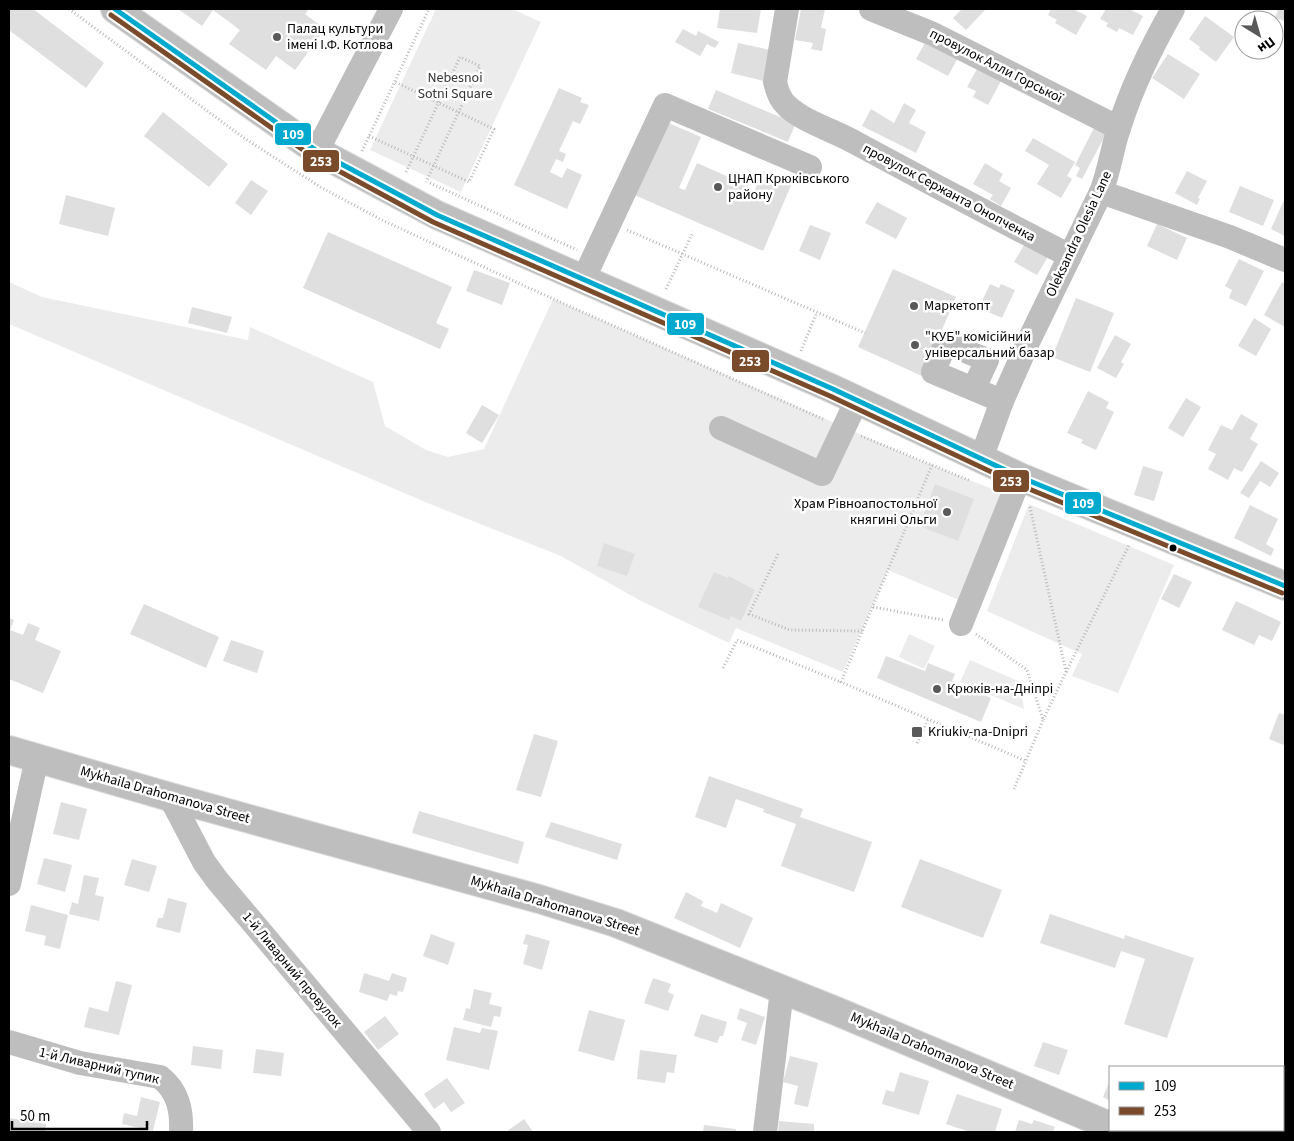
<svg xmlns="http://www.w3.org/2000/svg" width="1294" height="1141" font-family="'Source Sans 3',sans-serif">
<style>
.green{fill:#ececec}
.building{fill:#dfdfdf}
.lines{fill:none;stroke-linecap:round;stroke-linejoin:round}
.major-casing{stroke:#dbdbdb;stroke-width:30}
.path{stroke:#b9b9b9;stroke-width:3;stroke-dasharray:1 2.5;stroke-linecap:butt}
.minor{stroke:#bebebe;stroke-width:24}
.major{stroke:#bebebe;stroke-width:28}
.bus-1-casing{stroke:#fff;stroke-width:9}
.bus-2-casing{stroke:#fff;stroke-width:9}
.bus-1{stroke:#00a9ce;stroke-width:5}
.bus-2{stroke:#7a4b2a;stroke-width:5}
.poi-dot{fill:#595959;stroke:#fff;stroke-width:2}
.bus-dot{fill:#000;stroke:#fff;stroke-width:2}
.labels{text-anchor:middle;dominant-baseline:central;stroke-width:5;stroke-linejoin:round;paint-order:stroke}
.poi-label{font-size:14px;fill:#000;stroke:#fff;text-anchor:start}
.street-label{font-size:14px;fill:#000;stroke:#fff}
.park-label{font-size:14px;fill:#333;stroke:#fff}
.line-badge{stroke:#fff;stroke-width:2}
.badge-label{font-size:14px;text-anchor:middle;font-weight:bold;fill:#fff}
</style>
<rect width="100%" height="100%" fill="#fff"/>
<g class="green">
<path d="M436,9H512L541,22L461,192L370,150Z"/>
<path d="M9,282L42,297L248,340L250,327L373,382L385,426L426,450L448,457L484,449L553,299L916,459L1005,494L959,600L888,570L843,672L736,628L729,643L641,601L561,556L430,504L9,324Z"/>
<path d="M1029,504L1174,565L1118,693L1072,676L1082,654L987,611Z"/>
<path d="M909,634L935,646L924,669L899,657Z"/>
<path d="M970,660L1020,682L1024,709L960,682Z"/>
</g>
<g class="building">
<path d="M9,9H33L104,63L86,88L9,30Z"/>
<path d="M178,9H309L305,14L325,29L295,70L276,56L266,70L229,44L240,30L213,10L202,26Z"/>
<path d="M720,9H761L757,33L717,28Z"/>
<path d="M801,9H825L821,28L826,29L822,51L811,49L813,43L795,40Z"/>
<path d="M962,9H986L966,30L953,18Z"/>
<path d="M1051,9H1073L1087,16L1076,35L1055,23L1057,20L1048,15Z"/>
<path d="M1106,9H1129L1143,16L1133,35L1119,28L1117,32L1106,26L1108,23L1100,19Z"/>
<path d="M1278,9H1285V21L1275,18Z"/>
<path d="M1205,16L1234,37L1216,62L1199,49L1200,47L1189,39Z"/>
<path d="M683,29L696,36L698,31L719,42L715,48L707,44L700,56L675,42Z"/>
<path d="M927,39L959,56L948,76L916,59Z"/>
<path d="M738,43L775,51L768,82L731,73Z"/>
<path d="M1168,54L1200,74L1184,99L1152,78Z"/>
<path d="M977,69L1001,81L988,105L973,97L976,91L967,87Z"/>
<path d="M559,88L582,98L580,102L589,105L580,124L573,121L559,151L566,154L563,162L556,159L550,172L562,178L567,168L582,175L567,209L514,185Z"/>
<path d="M716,90L780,117L782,114L797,120L788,142L708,109Z"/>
<path d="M904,103L916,110L909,123L926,132L916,153L862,126L871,109L894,123Z"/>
<path d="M163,112L228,164L209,187L144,136Z"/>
<path d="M664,121L701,137L679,188L685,190L697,163L749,186L745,196L751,199L763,171L792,183L763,251L632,194Z"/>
<path d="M1095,126L1107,132L1082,179L1076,176L1080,168L1075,165Z"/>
<path d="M1033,138L1075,162L1067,176L1072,179L1061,198L1037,184L1049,165L1025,151Z"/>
<path d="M985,163L1003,174L999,181L1011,188L1001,206L990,199L993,195L973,184Z"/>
<path d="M1187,171L1207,181L1198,198L1200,199L1197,205L1175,193Z"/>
<path d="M251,180L268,191L251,215L235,203Z"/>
<path d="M1240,186L1274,200L1263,226L1229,212Z"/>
<path d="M66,195L115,208L108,236L59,224Z"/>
<path d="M877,202L907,218L896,239L865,223Z"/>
<path d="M1283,202L1285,203V236L1271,229Z"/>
<path d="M1157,224L1187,238L1177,260L1147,246Z"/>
<path d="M810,225L831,233L820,260L799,251Z"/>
<path d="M328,232L452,287L436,323L449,329L440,349L303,288Z"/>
<path d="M1026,242L1049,255L1037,275L1014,262Z"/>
<path d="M1239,259L1264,271L1246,306L1229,298L1232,290L1225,286Z"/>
<path d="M893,269L956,297L922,376L858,347Z"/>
<path d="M474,270L510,283L502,305L466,291Z"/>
<path d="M1282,282L1285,284V327L1264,315Z"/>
<path d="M990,284L999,288L1001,284L1015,290L1002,318L979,308Z"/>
<path d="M1076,298L1114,313L1090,372L1052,357Z"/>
<path d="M192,307L232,317L227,333L188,323Z"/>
<path d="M1254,318L1271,329L1256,356L1238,346Z"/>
<path d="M1115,335L1131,344L1121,362L1124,364L1116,378L1097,368Z"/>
<path d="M1088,391L1109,402L1106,408L1114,412L1096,450L1081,443L1083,440L1067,433Z"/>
<path d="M1186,398L1201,407L1183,437L1168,428Z"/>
<path d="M482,405L499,415L482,443L466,433Z"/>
<path d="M1241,414L1258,424L1250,439L1258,444L1242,472L1234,468L1228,480L1208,469L1216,454L1208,450L1221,425L1232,430Z"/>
<path d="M1261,461L1279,473L1270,487L1260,481L1249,498L1240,493Z"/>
<path d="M1143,466L1163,472L1154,501L1134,495Z"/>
<path d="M935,484L974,499L958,541L919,526Z"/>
<path d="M1250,505L1278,519L1266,544L1274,549L1271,556L1234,538Z"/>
<path d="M604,543L635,554L627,576L597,566Z"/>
<path d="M714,572L728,578L729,576L755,590L741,621L731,616L729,620L698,607Z"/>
<path d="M1174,574L1192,582L1179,608L1161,599Z"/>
<path d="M1236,601L1281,622L1272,641L1259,635L1254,645L1222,630Z"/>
<path d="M144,604L219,637L206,668L130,634Z"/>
<path d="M9,618L14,620L10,630L23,635L28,623L40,628L35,640L61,651L43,693L9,679Z"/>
<path d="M231,640L264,651L257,673L223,661Z"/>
<path d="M886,656L925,671L928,663L955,674L952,681L991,698L981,722L877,678Z"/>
<path d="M1279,713L1285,715L1284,745L1269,739Z"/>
<path d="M534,734L558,741L541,797L516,790Z"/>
<path d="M709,776L803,809L800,817L872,842L854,892L781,866L796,824L763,812L764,809L736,799L726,828L695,817Z"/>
<path d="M61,802L87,809L79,840L53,834Z"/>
<path d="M419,811L524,842L518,864L412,833Z"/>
<path d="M551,822L622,844L617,860L545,837Z"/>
<path d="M44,858L72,865L65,892L37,884Z"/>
<path d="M132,859L157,866L149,892L124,885Z"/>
<path d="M920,859L1002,890L983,938L901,907Z"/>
<path d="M84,875L99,878L95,895L104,897L99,921L69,914L72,902L78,904Z"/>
<path d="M686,892L703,901L701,906L717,913L721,903L753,918L740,948L674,918Z"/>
<path d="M168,898L187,903L180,933L156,927L158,918H163Z"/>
<path d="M31,905L68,915L60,949L44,945L46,936L25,931Z"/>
<path d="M1050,914L1124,939L1125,935L1194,958L1167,1038L1124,1024L1145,959L1121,951L1115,968L1040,943Z"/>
<path d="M431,934L455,943L448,965L423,956Z"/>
<path d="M526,934L550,941L542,970L523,964L528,945L523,944Z"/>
<path d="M364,973L389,981L392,973L407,978L403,992L398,991L397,996L390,994L387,1001L359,992Z"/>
<path d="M653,978L671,984L668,992L674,995L668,1011L644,1003Z"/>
<path d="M116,981L132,985L119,1035L84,1027L89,1007L108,1012Z"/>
<path d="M474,989L492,993L489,1004L502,1007L500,1017L494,1016L491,1027L463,1020L466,1008L470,1009Z"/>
<path d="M740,1008L765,1017L756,1045L741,1040L747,1023L737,1019Z"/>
<path d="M589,1010L625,1020L614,1061L578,1051Z"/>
<path d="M701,1014L727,1022L723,1036H720L717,1043L694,1036Z"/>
<path d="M385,1016L399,1034L378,1050L364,1032Z"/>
<path d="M454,1027L480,1033L482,1028L498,1031L489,1070L446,1060Z"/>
<path d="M1043,1042L1068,1050L1059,1075L1034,1066Z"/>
<path d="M193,1046L223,1050L221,1069L191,1065Z"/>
<path d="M256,1049L284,1053L281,1076L253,1073Z"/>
<path d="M640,1050L677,1055L674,1073L667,1072L665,1083L637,1079Z"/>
<path d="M790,1056L818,1063L808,1107L794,1104L798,1086L783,1082Z"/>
<path d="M900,1072L929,1081L919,1115L882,1104L886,1090L894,1092Z"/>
<path d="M447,1078L465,1103L451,1112L444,1102L434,1109L424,1094Z"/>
<path d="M1110,1080V1101L1103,1097Z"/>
<path d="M957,1094L1002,1109L995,1132H970L946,1124Z"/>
<path d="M141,1097L160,1102L153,1131L122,1124L124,1113L137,1116Z"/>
<path d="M10,1118L46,1124L45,1132H9Z"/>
<path d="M524,1119L533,1132H506Z"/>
<path d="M1019,1120L1032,1124L1034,1120L1055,1127L1053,1132H1015Z"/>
<path d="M779,1121L814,1124V1132H778Z"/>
<path d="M704,1125L736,1129V1132H703Z"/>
<path d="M1181,1130H1215L1214,1132H1187Z"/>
<path d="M1227,1130H1265L1264,1132H1226Z"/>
</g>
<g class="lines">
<g class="major-casing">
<g id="major">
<path d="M115,9L317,151L437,215L833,389L1020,477L1285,586"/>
<path d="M9,750L170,797L539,899L616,923L836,1011L1110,1126"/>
</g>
</g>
<g class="path">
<path d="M69,9L244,138L322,188L382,220L540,293L825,420"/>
<path d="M369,136L469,182L494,129L395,82"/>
<path d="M362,151L429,9"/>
<path d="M406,172L460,57L480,66L426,182"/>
<path d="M430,183L577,250"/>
<path d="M627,230L865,333"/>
<path d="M666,289L693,232"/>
<path d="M801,351L817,312"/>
<path d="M861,436L971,481"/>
<path d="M932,465L841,682L1026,761"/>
<path d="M1030,507L1066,672L1043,720"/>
<path d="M778,554L749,614L790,630L863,631"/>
<path d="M873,607L943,620"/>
<path d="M976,634L1027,670L1043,720L1014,789"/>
<path d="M723,668L737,640L841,682"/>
<path d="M1066,672L1129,545"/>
<path d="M917,743L928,719"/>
</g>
<g class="minor">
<path d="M787,9L775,82C777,91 780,100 787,106C804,122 833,130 854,142C926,181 998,219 1070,256"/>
<path d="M871,9L933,34L1119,128"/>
<path d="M317,151L391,9"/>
<path d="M1101,192L1230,237L1285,260"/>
<path d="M584,278L665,105L810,167"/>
<path d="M974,388L987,360L946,343L933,372L1002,401"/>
<path d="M721,428L822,474L857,400"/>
<path d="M981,459L1002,401L1030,338L1101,192C1110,169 1112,147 1120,125C1133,84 1152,46 1173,9"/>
<path d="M961,624L1020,477"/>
<path d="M170,797L204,862L217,880L429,1132"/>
<path d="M9,884L37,758"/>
<path d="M9,1042L80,1063L160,1077C178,1091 182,1110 181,1132"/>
<path d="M765,1132L782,990"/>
</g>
<use href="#major" class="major"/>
<g class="bus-1-casing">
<path id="bus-1" d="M115,9L317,151L437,215L833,389L1020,477L1285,586"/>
</g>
<g class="bus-2-casing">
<path id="bus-2" d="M111,15L313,157L433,222L830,396L1017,484L1282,593"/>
</g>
<use href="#bus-1" class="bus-1"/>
<use href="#bus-2" class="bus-2"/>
</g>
<g class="poi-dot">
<circle cx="277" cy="37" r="5"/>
<circle cx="718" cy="187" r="5"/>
<circle cx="914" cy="306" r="5"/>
<circle cx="915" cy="345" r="5"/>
<circle cx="947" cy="512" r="5"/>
<circle cx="937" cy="689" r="5"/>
<rect x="911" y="726" width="12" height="12" rx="2.5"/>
</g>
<circle class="bus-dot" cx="1173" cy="548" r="4.5"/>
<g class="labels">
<g class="poi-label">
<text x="287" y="29">Палац культури<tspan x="287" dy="16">імені І.Ф. Котлова</tspan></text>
<text x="728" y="179">ЦНАП Крюківського<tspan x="728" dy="16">району</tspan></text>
<text x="924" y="306">Маркетопт</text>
<text x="925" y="337">"КУБ" комісійний<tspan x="925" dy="16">універсальний базар</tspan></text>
<text x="937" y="504" text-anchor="end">Храм Рівноапостольної<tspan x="937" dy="16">княгині Ольги</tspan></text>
<text x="947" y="689">Крюків-на-Дніпрі</text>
<text x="928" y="732">Kriukiv-na-Dnipri</text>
</g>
<g class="street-label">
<text transform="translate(996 66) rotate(27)">провулок Алли Горської</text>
<text transform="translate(949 193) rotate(28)">провулок Сержанта Онопченка</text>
<text transform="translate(1079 234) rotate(-65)">Oleksandra Olesia Lane</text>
<text transform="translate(165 795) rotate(16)">Mykhaila Drahomanova Street</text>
<text transform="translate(555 906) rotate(17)">Mykhaila Drahomanova Street</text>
<text transform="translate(292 970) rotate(50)">1-й Ливарний провулок</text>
<text transform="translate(932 1051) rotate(23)">Mykhaila Drahomanova Street</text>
<text transform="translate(99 1066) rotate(13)">1-й Ливарний тупик</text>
</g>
<g class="park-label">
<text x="455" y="78">Nebesnoi<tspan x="455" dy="16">Sotni Square</tspan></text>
</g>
</g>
<g class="line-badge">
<rect x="274" y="122" width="38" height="24" rx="5" fill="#00a9ce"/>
<rect x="302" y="149" width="38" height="24" rx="5" fill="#7a4b2a"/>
<rect x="666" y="312" width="39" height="24" rx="5" fill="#00a9ce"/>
<rect x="731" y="349" width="39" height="24" rx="5" fill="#7a4b2a"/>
<rect x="992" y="469" width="38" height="24" rx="5" fill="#7a4b2a"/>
<rect x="1064" y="491" width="38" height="24" rx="5" fill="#00a9ce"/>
</g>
<g class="badge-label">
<text x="293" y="139">109</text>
<text x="321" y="166">253</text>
<text x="685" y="329">109</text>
<text x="750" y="366">253</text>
<text x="1011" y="486">253</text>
<text x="1083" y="508">109</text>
</g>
<rect width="1294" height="1141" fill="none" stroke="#000000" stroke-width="20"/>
<rect x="1109" y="1066" width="175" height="65" fill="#ffffff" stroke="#999999"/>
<rect x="1119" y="1082" width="25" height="8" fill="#00a9ce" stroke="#999999"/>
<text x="1154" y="1091" font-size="15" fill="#000000">109</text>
<rect x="1119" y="1107" width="25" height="8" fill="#7a4b2a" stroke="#999999"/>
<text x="1154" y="1116" font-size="15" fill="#000000">253</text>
<g transform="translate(1259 35) rotate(143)"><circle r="24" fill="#ffffff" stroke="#999999"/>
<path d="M0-4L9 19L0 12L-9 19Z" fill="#595959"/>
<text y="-8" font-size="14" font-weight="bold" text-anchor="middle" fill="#000000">Пн</text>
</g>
<path d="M12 1121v8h135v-8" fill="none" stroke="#000000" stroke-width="2.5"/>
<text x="20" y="1121" font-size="15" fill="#000000" stroke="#ffffff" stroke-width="4" paint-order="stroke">50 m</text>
</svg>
